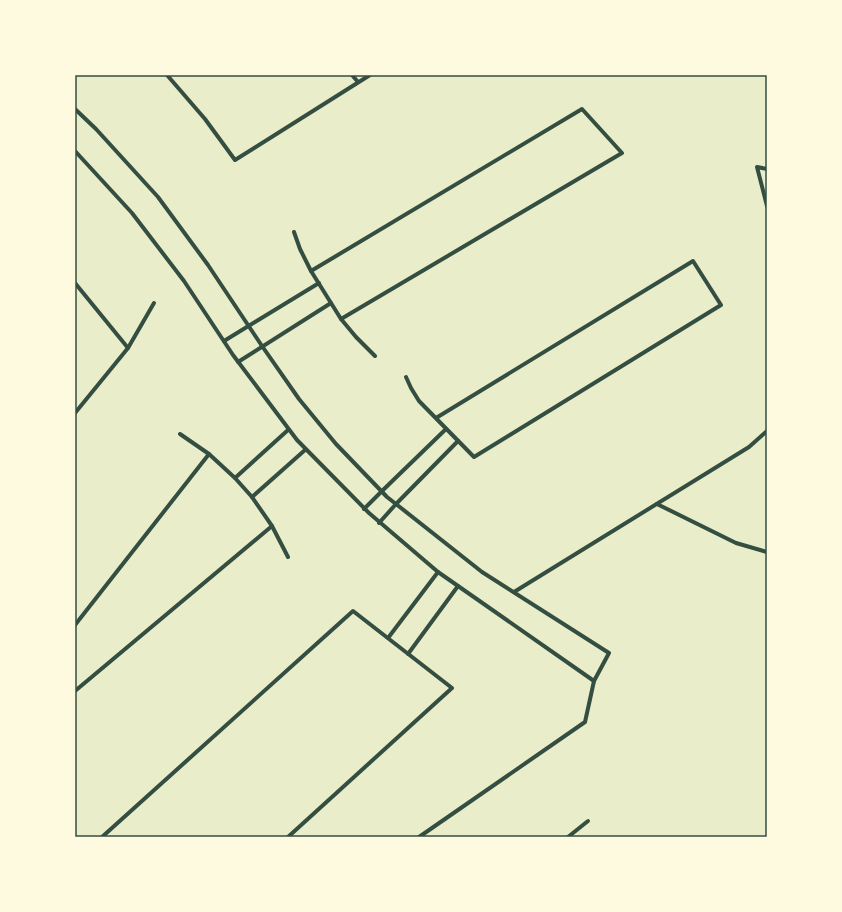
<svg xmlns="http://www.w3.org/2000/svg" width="842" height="912" font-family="Raleway,sans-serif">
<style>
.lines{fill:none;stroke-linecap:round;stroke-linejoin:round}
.minor{stroke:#344e41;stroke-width:4}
.neatline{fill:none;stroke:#344e41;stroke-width:1.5}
</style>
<rect width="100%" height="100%" fill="#e9edc9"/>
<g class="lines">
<g class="minor">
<path d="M167,75L205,119L235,160L370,75"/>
<path d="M352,75L358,82"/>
<path d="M75,109L96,129L158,197L208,265L262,346L299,399L336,444L387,497L396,504L482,572L609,653L594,681L438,572L369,513L297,440L233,355L184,281L132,213L75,151"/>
<path d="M767,169L757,167L767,206"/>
<path d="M294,232L300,249L311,271L341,319L356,337L375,356"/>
<path d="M311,271L582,109L622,153L341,319"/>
<path d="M75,283L128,348"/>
<path d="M224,341L319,283"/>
<path d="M238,362L331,303"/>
<path d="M406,377L411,388L419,401L474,457L721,305L693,261L436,418"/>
<path d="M75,413L128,348L154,303"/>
<path d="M180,434L209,454L235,478L252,497L272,526L288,557"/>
<path d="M235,478L288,430"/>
<path d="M252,497L305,450"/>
<path d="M657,504L736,543L767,552"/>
<path d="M364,509L382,491L446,429"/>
<path d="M379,523L396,504L458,441"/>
<path d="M514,592L749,447L767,431"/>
<path d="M75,625L209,454"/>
<path d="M388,638L438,572"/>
<path d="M408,654L458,586"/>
<path d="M75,691L272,526"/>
<path d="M102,837L353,611L452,688L288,837"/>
<path d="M419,837L585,722L594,681"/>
<path d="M568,837L588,821"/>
</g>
</g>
<rect width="842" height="912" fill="none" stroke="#fefae0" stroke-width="152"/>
<rect x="76" y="76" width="690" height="760" class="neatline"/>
</svg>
